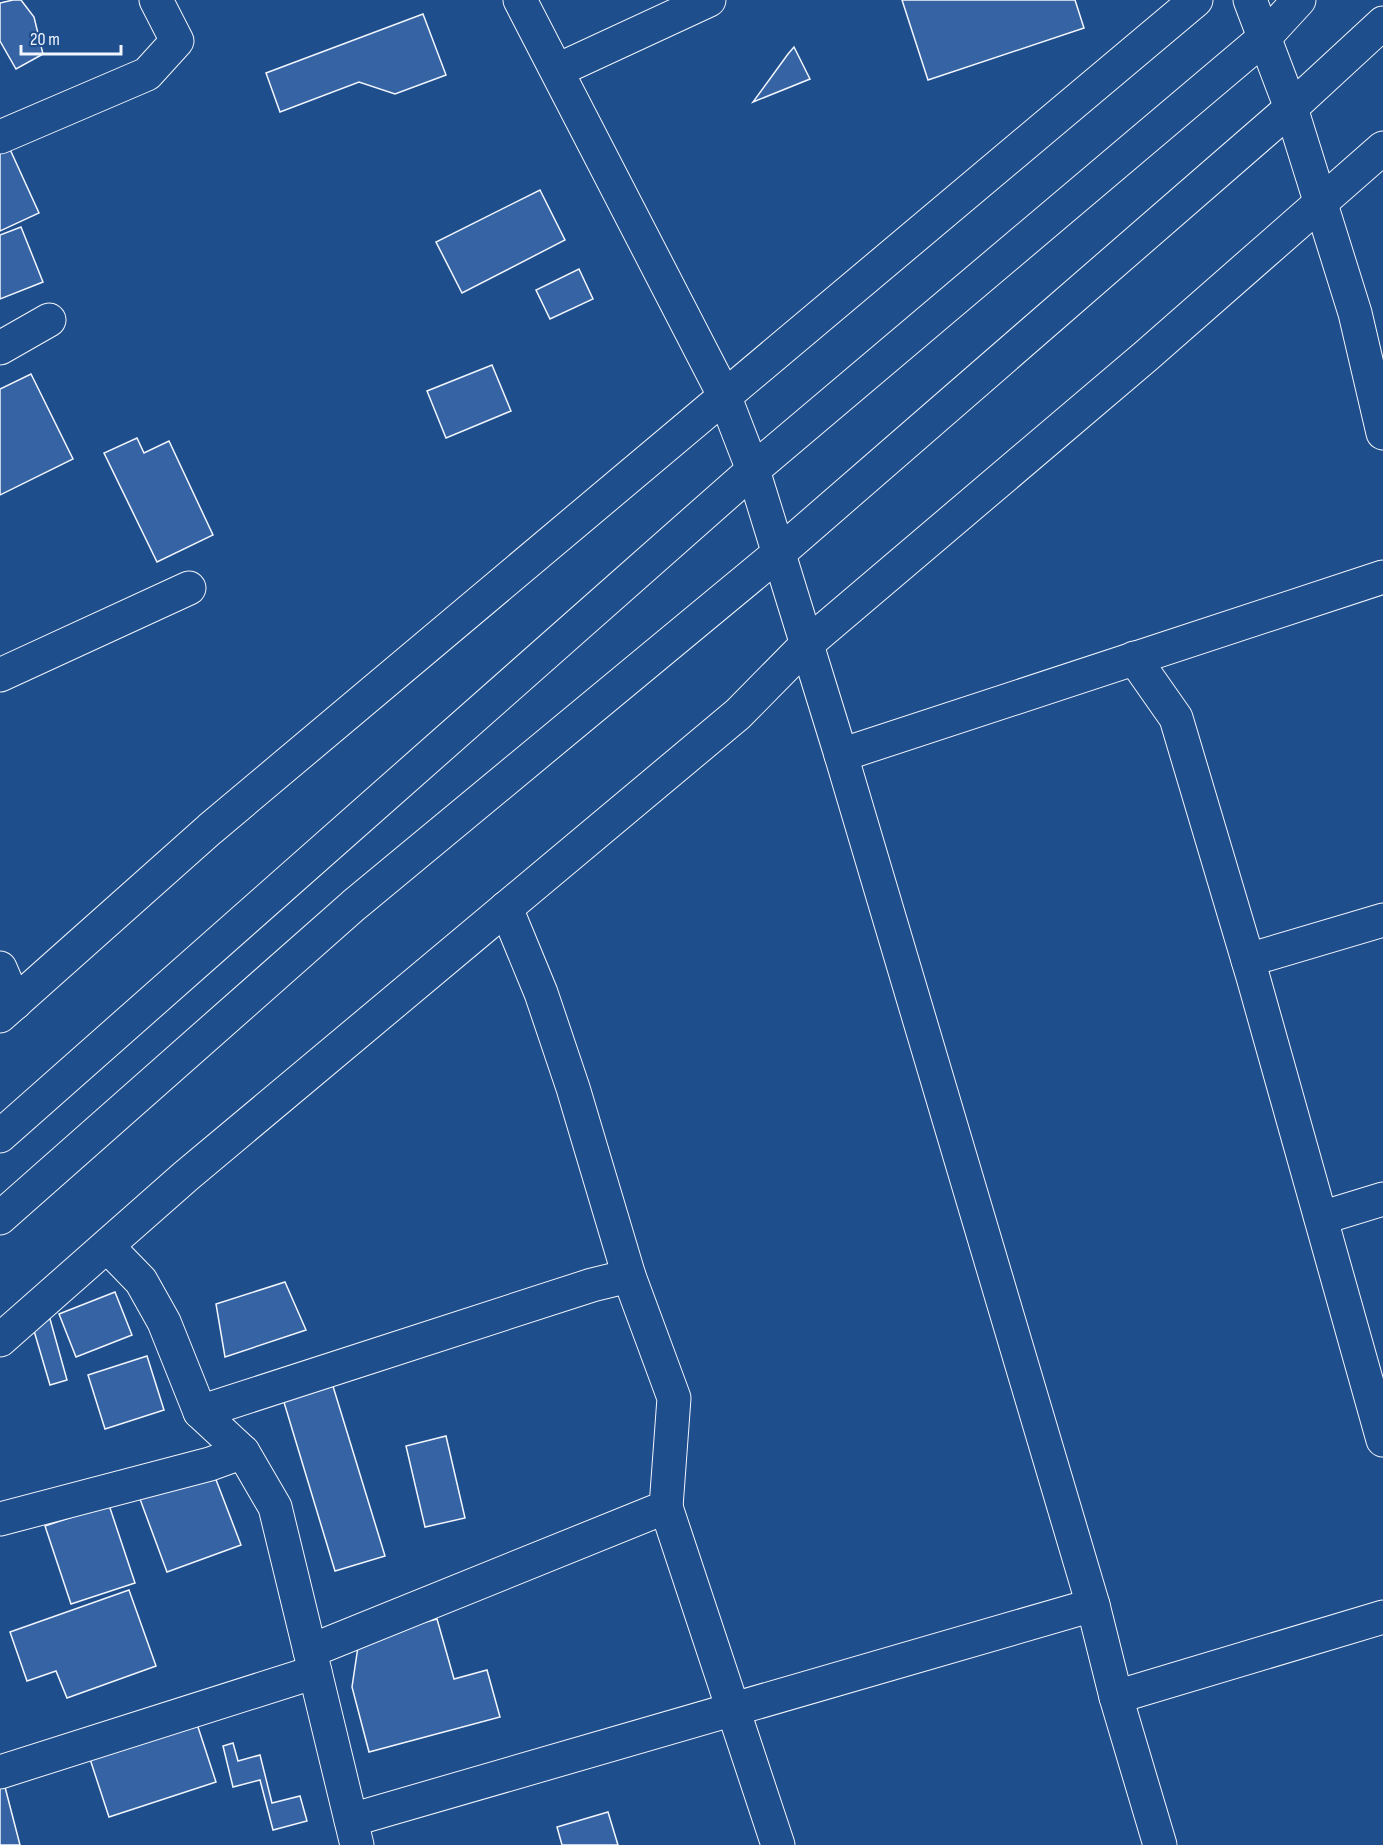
<svg xmlns="http://www.w3.org/2000/svg" width="1383" height="1845" font-family="'Sofia Sans Condensed',sans-serif">
<style>
.building{fill:#3563a3;stroke:#f2f6ff;stroke-width:1.5}
.lines{fill:none;stroke-linecap:round;stroke-linejoin:round}
.minor-casing{stroke:#f2f6ff;stroke-width:35}
.minor{stroke:#1f4e8c;stroke-width:33}
</style>
<rect width="100%" height="100%" fill="#1f4e8c"/>
<g class="building">
<path d="M13,0H21L34,17L43,54L16,69L0,41V3Z"/>
<path d="M902,0H1075L1084,28L928,80Z"/>
<path d="M423,14L446,75L395,94L359,82L280,112L266,73Z"/>
<path d="M794,47L810,79L753,102L788,54Z"/>
<path d="M8,145L39,213L0,231V149Z"/>
<path d="M540,190L565,240L462,293L436,242Z"/>
<path d="M21,227L43,282L0,299V235Z"/>
<path d="M579,269L593,299L550,319L536,290Z"/>
<path d="M492,365L511,411L446,438L427,391Z"/>
<path d="M31,374L73,459L0,495V389Z"/>
<path d="M137,438L144,453L169,441L213,535L157,562L104,453Z"/>
<path d="M285,1282L306,1330L225,1357L216,1304Z"/>
<path d="M115,1292L132,1335L76,1357L59,1314Z"/>
<path d="M50,1319L67,1380L50,1385L32,1324Z"/>
<path d="M147,1356L164,1410L105,1429L88,1375Z"/>
<path d="M332,1383L385,1556L335,1571L283,1399Z"/>
<path d="M446,1436L465,1518L425,1527L406,1446Z"/>
<path d="M210,1464L241,1545L167,1572L137,1491Z"/>
<path d="M109,1505L135,1583L71,1604L45,1526Z"/>
<path d="M129,1590L156,1666L67,1698L56,1671L27,1681L10,1632Z"/>
<path d="M437,1619L454,1679L487,1670L500,1717L369,1752L352,1687L359,1640Z"/>
<path d="M197,1724L216,1782L109,1817L90,1759Z"/>
<path d="M233,1743L238,1761L260,1755L272,1803L300,1796L307,1821L273,1830L260,1780L233,1787L223,1746Z"/>
<path d="M5,1787L20,1845H0V1788Z"/>
<path d="M608,1812L618,1845H562L557,1827Z"/>
</g>
<g class="lines">
<g class="minor-casing">
<g id="minor">
<path d="M520,0L724,395L753,470L841,755L1093,1605L1116,1697L1160,1845"/>
<path d="M1250,0L1291,108L1355,313L1383,433"/>
<path d="M558,70L709,0"/>
<path d="M0,137L147,74L177,41L156,0"/>
<path d="M0,348L49,320"/>
<path d="M1134,658L1176,718L1253,977L1383,1440"/>
<path d="M0,675L189,588"/>
<path d="M841,755L1383,577"/>
<path d="M506,908L541,993L573,1088L629,1276"/>
<path d="M1248,960L1383,920"/>
<path d="M0,968L15,1003"/>
<path d="M0,1016L210,829L1196,0"/>
<path d="M0,1136L753,470L1265,37L1299,0"/>
<path d="M0,1218L354,905L779,553L1291,108L1383,23"/>
<path d="M1321,1218L1383,1199"/>
<path d="M0,1340L186,1176L738,714L807,644L1146,356L1383,148"/>
<path d="M200,1412L592,1285L629,1276L674,1398L666,1507L310,1651L275,1507L243,1452"/>
<path d="M666,1507L778,1845"/>
<path d="M0,1519L210,1464L243,1452L200,1412L164,1322L141,1281L107,1246"/>
<path d="M310,1651L357,1845"/>
<path d="M1116,1697L1383,1617"/>
<path d="M0,1772L315,1672"/>
<path d="M351,1820L1093,1605"/>
</g>
</g>
<use href="#minor" class="minor"/>
</g>
<path d="M21 45v9h100v-9" fill="none" stroke="#f2f6ff" stroke-width="3"/>
<text x="30" y="45" font-size="18" fill="#f2f6ff" stroke="#1f4e8c" stroke-width="4.5" paint-order="stroke">20 m</text>
</svg>
